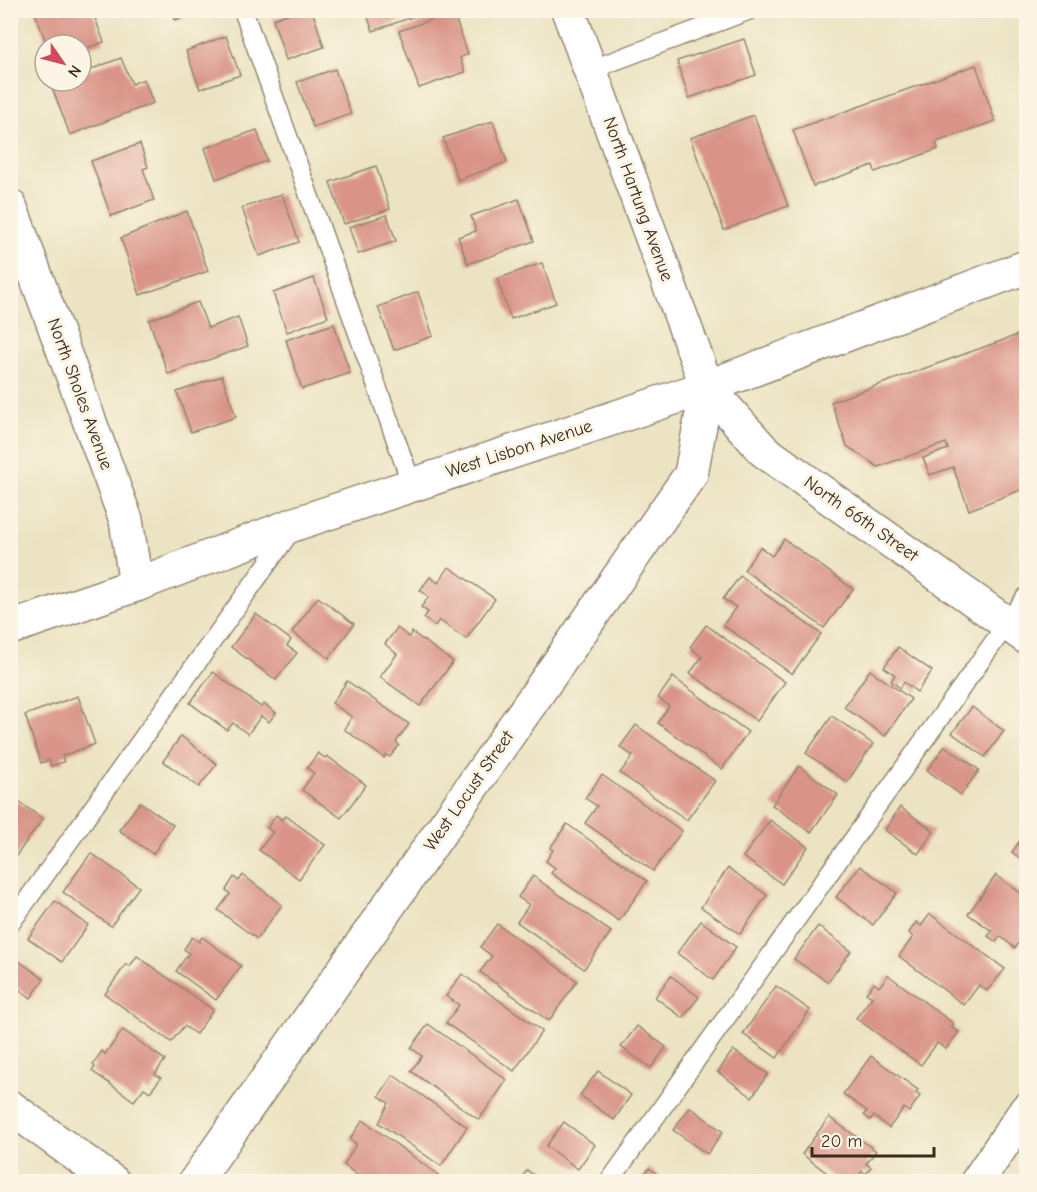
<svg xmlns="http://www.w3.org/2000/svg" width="1037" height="1192" font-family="'Comic Neue',sans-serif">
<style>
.building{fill:#d99387}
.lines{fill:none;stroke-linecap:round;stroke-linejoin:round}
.lane-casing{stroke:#948670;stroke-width:21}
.street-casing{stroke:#948670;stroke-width:36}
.secondary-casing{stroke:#948670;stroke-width:36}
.lane{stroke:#fff;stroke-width:18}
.street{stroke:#fff;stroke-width:33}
.secondary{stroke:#fff;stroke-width:33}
.labels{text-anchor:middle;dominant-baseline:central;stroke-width:6;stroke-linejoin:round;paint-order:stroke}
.street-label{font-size:18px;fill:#3b2a1e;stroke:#fcf5e5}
</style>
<rect width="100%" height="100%" fill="#fcf5e5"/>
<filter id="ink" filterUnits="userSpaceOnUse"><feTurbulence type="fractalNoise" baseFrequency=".0167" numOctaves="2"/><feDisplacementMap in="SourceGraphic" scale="12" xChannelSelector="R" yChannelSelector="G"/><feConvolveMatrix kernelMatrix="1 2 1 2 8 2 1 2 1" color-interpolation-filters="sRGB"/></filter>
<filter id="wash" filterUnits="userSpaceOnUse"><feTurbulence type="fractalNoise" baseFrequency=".008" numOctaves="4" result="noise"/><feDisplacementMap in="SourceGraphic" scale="24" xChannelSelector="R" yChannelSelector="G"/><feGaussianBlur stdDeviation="1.35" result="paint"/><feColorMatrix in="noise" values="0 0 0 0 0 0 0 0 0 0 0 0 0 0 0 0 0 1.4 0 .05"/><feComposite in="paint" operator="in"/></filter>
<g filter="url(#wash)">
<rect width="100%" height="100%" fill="#ece3c2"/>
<g id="blocks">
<g class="building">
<path d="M34,10H92L104,42L81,50V45H47Z"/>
<path d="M172,10H205V11L175,20Z"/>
<path d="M299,10H312L324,47L286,60L273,19Z"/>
<path d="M365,10H429V11L373,31Z"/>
<path d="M453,12L468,54L460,58L465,72L419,88L399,31Z"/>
<path d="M226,36L240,75L200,89L186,51Z"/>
<path d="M744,39L756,75L689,98L677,61Z"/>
<path d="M121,58L132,84L144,79L153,103L70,135L51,85L60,81H81V73Z"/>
<path d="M976,65L995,121L936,142L938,149L875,172L873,165L813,186L793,130Z"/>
<path d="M335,69L351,114L313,127L297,82Z"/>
<path d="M754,115L788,206L724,230L690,138Z"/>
<path d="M493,121L507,162L458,180L443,138Z"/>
<path d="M257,130L267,161L216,179L205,148Z"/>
<path d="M140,144L148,167L143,169L154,200L111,216L91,161Z"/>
<path d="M376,166L390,209L344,224L330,182Z"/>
<path d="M282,194L299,242L259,256L242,208Z"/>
<path d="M519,199L534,241L468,264L458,237L476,231L471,216Z"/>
<path d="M187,211L208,271L140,295L121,238Z"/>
<path d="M387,215L396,241L358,254L349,227Z"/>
<path d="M542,263L556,303L511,319L497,279Z"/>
<path d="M314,278L328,317L287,332L273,293Z"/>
<path d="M418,292L433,336L394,350L378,307Z"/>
<path d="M198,302L208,328L238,317L248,346L168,374L149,320Z"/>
<path d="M334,324L350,373L302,389L286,340Z"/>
<path d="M1023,333L1026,343V488L969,510L953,467L930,475L923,458L948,449L946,443L878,467L847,446L831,402Z"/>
<path d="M222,376L236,417L191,432L177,392Z"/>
<path d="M784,539L853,589L824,628L744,570L760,547L772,556Z"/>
<path d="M449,567L495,599L466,639L439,620L435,626L424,618L428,612L421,607L429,597L420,590L430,577L438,583Z"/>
<path d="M740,576L821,634L792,674L723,625L736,607L723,599Z"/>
<path d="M318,597L354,624L329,658L292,632Z"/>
<path d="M256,614L291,640L287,646L297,653L276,680L231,647Z"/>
<path d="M706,625L785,682L757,721L690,673L702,657L690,647Z"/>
<path d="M397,628L409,637L412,632L453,662L420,706L380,677L397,654L385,644Z"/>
<path d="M898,647L932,671L917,692L904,682L900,688L891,681L895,675L884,667Z"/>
<path d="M870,670L911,699L885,736L844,707Z"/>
<path d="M213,672L261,707L264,704L276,713L269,722L261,716L248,734L233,723L227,730L190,703Z"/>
<path d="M673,677L748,732L722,769L658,723L669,706L658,698Z"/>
<path d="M347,681L409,724L396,742L399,745L390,757L387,755L384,758L344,729L352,717L332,703Z"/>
<path d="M78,696L95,744L62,756L64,762L51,766L49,760L41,763L25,715Z"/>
<path d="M972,707L1004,731L985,757L952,733Z"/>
<path d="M832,716L873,744L847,782L806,753Z"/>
<path d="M636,725L715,781L687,820L620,773L633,756L620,747Z"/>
<path d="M181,736L217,764L199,787L163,761Z"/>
<path d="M945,746L979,770L961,795L927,770Z"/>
<path d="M318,753L325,758L327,756L366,785L341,818L302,790L314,773L307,768Z"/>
<path d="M799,766L838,795L811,832L772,805Z"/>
<path d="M602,775L682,831L653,871L585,823L597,806L585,798Z"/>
<path d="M10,796L43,819L10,864Z"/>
<path d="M140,802L173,825L153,854L119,830Z"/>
<path d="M900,807L934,831L918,854L885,830Z"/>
<path d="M276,815L282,820L286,816L325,845L299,879L259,850L273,832L267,828Z"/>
<path d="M770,820L808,847L782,884L743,857Z"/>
<path d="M567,824L647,881L619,921L551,873L555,868L546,861L553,850L550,848Z"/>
<path d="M1026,832V863L1012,852Z"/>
<path d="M91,853L139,887L111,926L63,892Z"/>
<path d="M860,866L897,893L873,925L836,897Z"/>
<path d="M728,868L767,895L740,934L701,907Z"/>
<path d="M243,875L282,905L257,939L218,910L230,894L226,890L234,877L239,881Z"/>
<path d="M996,875L1026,897V932L1015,948L1000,936L996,942L988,936L992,931L968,914Z"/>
<path d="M533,876L611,932L584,969L517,922L529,905L518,897Z"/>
<path d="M55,901L88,925L62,962L28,938Z"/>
<path d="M930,914L1005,969L987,991L979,985L964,1005L899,956L913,937L909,933L916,922L921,926Z"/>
<path d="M701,921L736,947L713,980L677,953Z"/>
<path d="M497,924L577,981L549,1021L480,972L492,956L480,947Z"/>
<path d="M818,926L851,951L828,982L794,959Z"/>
<path d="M192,937L199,942L202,937L241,966L216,1000L176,971L189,953L184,949Z"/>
<path d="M137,956L213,1010L196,1034L184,1026L171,1042L105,994L126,964L130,966Z"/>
<path d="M13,957L44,979L31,998L10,983V962Z"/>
<path d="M462,974L542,1031L514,1071L446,1023L459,1005L446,996Z"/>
<path d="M888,975L954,1024L951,1027L959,1032L946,1049L937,1043L921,1065L856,1018L872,997L866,993L874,983L879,987Z"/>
<path d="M671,976L699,997L683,1018L655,997Z"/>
<path d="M776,986L810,1010L777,1058L743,1034Z"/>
<path d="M428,1024L507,1080L479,1120L411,1071L422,1056L411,1048Z"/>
<path d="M637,1026L666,1047L651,1068L621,1047Z"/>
<path d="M123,1030L165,1060L155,1074L161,1078L150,1092L144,1088L134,1101L92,1071L95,1067L93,1064L102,1051L105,1054Z"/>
<path d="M733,1050L768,1074L752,1097L718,1072Z"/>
<path d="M871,1056L918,1090L916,1093L920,1096L909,1112L904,1108L889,1128L874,1116L870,1120L864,1115L867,1111L843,1094Z"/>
<path d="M598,1071L631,1095L614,1120L580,1095Z"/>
<path d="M393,1075L467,1127L441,1166L379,1123L389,1103L379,1096Z"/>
<path d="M690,1107L723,1132L707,1154L673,1130Z"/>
<path d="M829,1117L876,1151L866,1164L871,1167L866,1174L862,1171L854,1182H839L802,1154Z"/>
<path d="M363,1120L438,1175L433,1182H366L344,1165L356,1144L350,1139Z"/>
<path d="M564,1122L595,1145L578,1169L546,1146Z"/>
<path d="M649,1168L667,1182H639Z"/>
<path d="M527,1170L543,1182H519Z"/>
</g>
</g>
</g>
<g filter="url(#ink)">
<use href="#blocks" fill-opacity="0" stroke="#948670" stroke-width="1.5"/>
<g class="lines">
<g class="lane-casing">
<g id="lane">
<path d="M243,10L412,485"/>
<path d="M590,70L750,10"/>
<path d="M10,924L293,528"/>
<path d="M609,1182L1026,597"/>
</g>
</g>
<g class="street-casing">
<g id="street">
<path d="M568,10L707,387L764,451L1026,637"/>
<path d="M10,206L126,520L136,585"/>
<path d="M10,1107L113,1182"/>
<path d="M195,1182L691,474L707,387"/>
<path d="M977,1182L1026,1110"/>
</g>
</g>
<g class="secondary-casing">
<path id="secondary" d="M10,628L136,585L295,524L707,387L1026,267"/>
</g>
<use href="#lane" class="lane"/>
<use href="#street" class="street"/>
<use href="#secondary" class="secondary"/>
</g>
</g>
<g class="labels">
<g class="street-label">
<text transform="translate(638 199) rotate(70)">North Hartung Avenue</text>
<text transform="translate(80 394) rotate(70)">North Sholes Avenue</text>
<text transform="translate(519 449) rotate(-18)">West Lisbon Avenue</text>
<text transform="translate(861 519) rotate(35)">North 66th Street</text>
<text transform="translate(469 791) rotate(-55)">West Locust Street</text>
</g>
</g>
<rect width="1037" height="1192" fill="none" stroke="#fcf5e5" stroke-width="36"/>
<g transform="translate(63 63) rotate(125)"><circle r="28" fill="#fcf5e5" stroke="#afa495" stroke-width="1.5"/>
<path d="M0-4.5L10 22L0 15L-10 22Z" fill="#d1495b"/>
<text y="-9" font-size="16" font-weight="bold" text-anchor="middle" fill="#3b2a1e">N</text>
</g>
<path d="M812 1147v9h122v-9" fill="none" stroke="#3b2a1e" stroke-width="3"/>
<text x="821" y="1147" font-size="18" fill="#3b2a1e" stroke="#fcf5e5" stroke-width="4.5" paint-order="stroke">20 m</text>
</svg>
